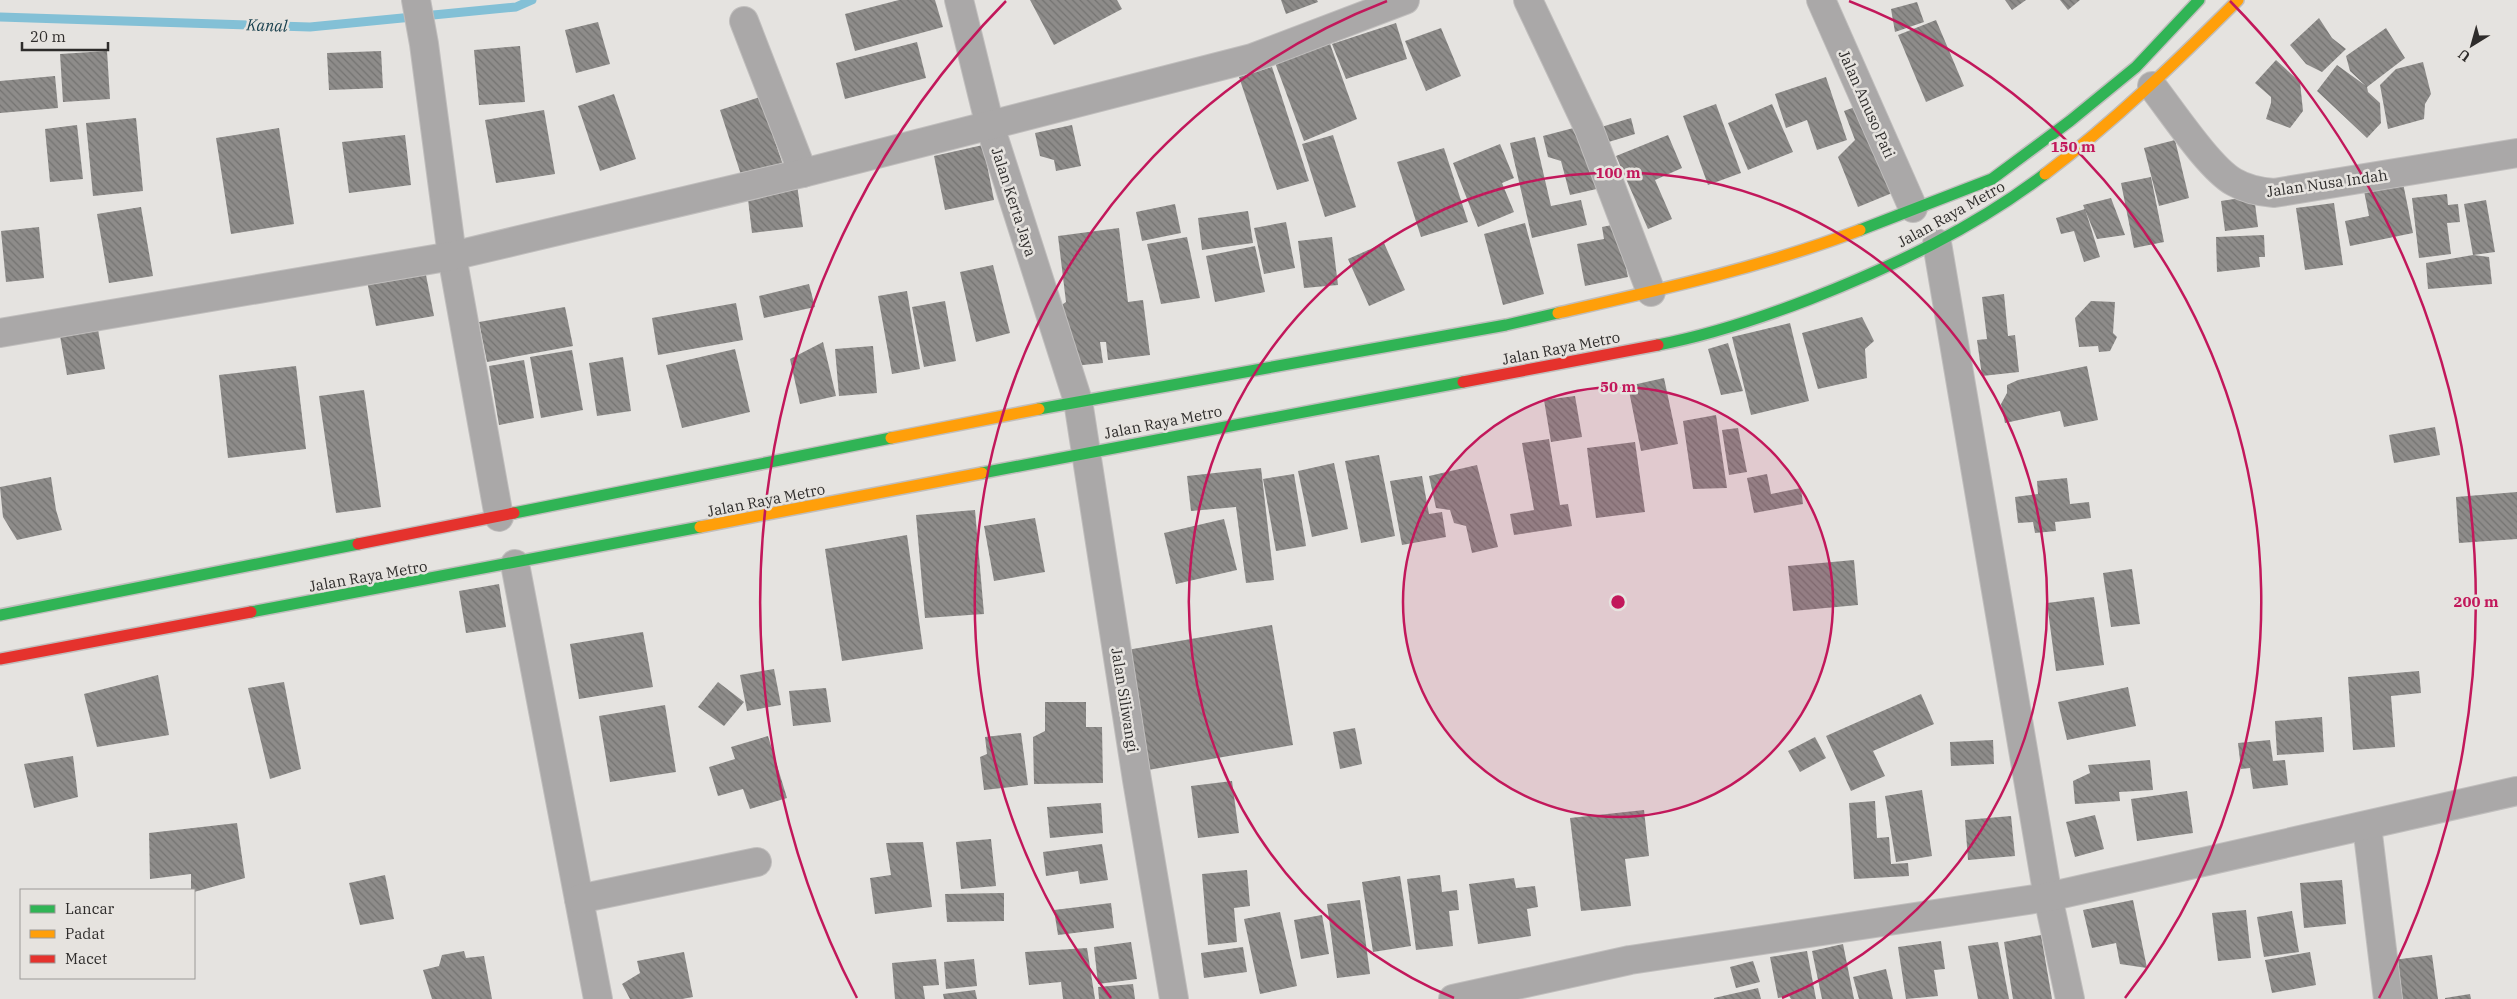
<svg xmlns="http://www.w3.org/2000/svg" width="2517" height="999" font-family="'IBM Plex Serif',serif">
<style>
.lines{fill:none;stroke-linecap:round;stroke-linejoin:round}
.stream{stroke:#83c0d6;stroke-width:9}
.building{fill:url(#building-back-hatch)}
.street-casing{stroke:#c0bebd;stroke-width:30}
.fast-casing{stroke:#c0bebd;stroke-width:14}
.slow-casing{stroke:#c0bebd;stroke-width:14}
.jam-casing{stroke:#c0bebd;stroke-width:14}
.street{stroke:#aaa8a8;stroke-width:28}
.fast{stroke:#30b455;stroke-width:11}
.slow{stroke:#ff9f0a;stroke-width:11}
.jam{stroke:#e5322d;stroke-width:11}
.ring{fill:none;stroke:#c2185b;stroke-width:2.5}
.labels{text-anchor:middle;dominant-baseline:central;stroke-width:5;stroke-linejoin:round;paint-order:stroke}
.street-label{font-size:15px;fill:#2e2c2b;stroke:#e6e3df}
.water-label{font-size:16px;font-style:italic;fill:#173f4d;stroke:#e6e3df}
.centre{fill:#c2185b;stroke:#e6e3df;stroke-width:2.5}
.ring-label{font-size:15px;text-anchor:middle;font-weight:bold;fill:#c2185b;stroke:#e6e3df;stroke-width:5;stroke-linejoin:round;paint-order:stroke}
</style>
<defs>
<pattern id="building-back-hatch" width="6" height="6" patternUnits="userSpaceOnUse" patternTransform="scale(1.25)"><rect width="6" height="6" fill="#8e8c8a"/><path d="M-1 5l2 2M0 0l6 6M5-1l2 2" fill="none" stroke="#747371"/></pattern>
</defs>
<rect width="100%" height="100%" fill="#e5e3e0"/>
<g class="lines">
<path class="stream" d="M0,17L310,27L516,7L532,0"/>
</g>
<g class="building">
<path d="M899,0H935L943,27L855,51L845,14Z"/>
<path d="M1030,0H1117L1122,9L1054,45Z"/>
<path d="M1281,0H1317L1318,2L1286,14Z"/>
<path d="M2005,0H2026L2012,10Z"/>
<path d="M2060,0H2080L2068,10Z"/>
<path d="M1917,2L1924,22L1895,32L1891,9Z"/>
<path d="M2319,18L2332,38L2346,49L2322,72L2306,64L2290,45Z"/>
<path d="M1936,20L1964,86L1926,102L1898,35Z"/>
<path d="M598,22L610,64L576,73L565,30Z"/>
<path d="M1396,23L1407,59L1346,79L1332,44Z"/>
<path d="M1441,28L1461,76L1426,91L1405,41Z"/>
<path d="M2386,28L2405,58L2367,87L2368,92L2380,103L2381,123L2367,138L2317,91L2337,65L2366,86L2350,71L2346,56Z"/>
<path d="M1329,41L1357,119L1304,141L1274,60Z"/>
<path d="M917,42L926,78L845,99L836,63Z"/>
<path d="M520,46L525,102L479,105L474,50Z"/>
<path d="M107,51L110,99L63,102L60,54Z"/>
<path d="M381,51L383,88L329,90L327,53Z"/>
<path d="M2276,60L2300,82L2303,111L2290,128L2266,119L2271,103V97L2255,83Z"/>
<path d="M2423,62L2431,94L2425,104L2424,119L2388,129L2380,85L2396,69Z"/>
<path d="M1272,67L1309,181L1277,190L1239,77Z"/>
<path d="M55,76L58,108L0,113V81Z"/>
<path d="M1826,77L1847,140L1817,150L1807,120L1786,128L1775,94Z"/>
<path d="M614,94L636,159L600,171L578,106Z"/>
<path d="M760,97L784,168L743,181L720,110Z"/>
<path d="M1716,104L1741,173L1708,185L1683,116Z"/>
<path d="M1772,104L1793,152L1748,170L1728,123Z"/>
<path d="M1863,104L1897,191L1858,207L1838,157L1855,140L1844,111Z"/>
<path d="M544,110L555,174L496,183L485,120Z"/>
<path d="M136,118L143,191L93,196L86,123Z"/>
<path d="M1631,118L1635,134L1602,144L1598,128Z"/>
<path d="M77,125L83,179L50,182L45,129Z"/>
<path d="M1072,125L1081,166L1056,171L1054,160L1040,156L1035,133Z"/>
<path d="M1585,125L1601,188L1570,195L1561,161L1548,157L1543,136Z"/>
<path d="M279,128L294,224L231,234L216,138Z"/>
<path d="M405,135L411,185L349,193L342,142Z"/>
<path d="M1333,135L1356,207L1325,217L1302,144Z"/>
<path d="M1668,135L1682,168L1655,180L1672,219L1648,229L1616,156Z"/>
<path d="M1535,137L1551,206L1581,200L1587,225L1532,238L1510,143Z"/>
<path d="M2175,140L2189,198L2159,206L2144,148Z"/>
<path d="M1500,144L1514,178L1502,183L1514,212L1478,227L1453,163Z"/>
<path d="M983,145L994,200L945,210L934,156Z"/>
<path d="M1444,148L1468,222L1421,237L1397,162Z"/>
<path d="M2151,177L2164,242L2134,248L2121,183Z"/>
<path d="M2403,183L2413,233L2350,246L2345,221L2369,216L2364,191Z"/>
<path d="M797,185L803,227L752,233L747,191Z"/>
<path d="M2447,194L2448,205L2458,204L2460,222L2447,223L2451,254L2419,258L2412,198Z"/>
<path d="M2254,196L2258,227L2225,231L2221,201Z"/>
<path d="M2111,198L2125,235L2097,239L2083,205Z"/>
<path d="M2486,200L2495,252L2473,255L2464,204Z"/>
<path d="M2334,203L2343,265L2305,270L2296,208Z"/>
<path d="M1175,204L1181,233L1142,241L1136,212Z"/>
<path d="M141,207L153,276L109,283L97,214Z"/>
<path d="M2085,209L2100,257L2084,262L2074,231L2061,234L2056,218Z"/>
<path d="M1248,211L1253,243L1202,250L1198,218Z"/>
<path d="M1286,222L1295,268L1264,274L1254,228Z"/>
<path d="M1525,223L1544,294L1503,305L1484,234Z"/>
<path d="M1617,224L1628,277L1585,286L1577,244L1604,239L1602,227Z"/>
<path d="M39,227L44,278L6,282L1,231Z"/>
<path d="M1119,228L1128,302L1143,300L1150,355L1108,360L1106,342H1100L1103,363L1073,366L1060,306L1066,302L1058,236Z"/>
<path d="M2264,235L2265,257H2259L2260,267L2217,272L2216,237Z"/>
<path d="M1187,237L1200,298L1161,304L1147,244Z"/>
<path d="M1332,237L1338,285L1304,288L1298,241Z"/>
<path d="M1384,243L1405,290L1369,306L1348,259Z"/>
<path d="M1255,246L1265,292L1215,302L1206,256Z"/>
<path d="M2473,255L2489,257L2492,284L2428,289L2426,263Z"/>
<path d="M993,265L1010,333L976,342L960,272Z"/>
<path d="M425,270L434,316L376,326L367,281Z"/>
<path d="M809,284L815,307L764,318L759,296Z"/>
<path d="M907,291L920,369L892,374L878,296Z"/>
<path d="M2004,294L2008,336L2015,335L2019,372L1982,376L1977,340L1987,339L1982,297Z"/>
<path d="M945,301L956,361L924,367L912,307Z"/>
<path d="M2091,301L2115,302L2113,333L2117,337L2110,351L2099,352L2098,346L2079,347L2075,318Z"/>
<path d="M736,303L743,340L658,355L652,318Z"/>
<path d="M565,307L573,346L487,362L479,322Z"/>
<path d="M1862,317L1874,341L1865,349L1867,378L1818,389L1802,333Z"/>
<path d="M1790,323L1809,401L1751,415L1732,337Z"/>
<path d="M97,324L105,369L67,375L59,330Z"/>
<path d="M823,342L836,396L800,404L790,359Z"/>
<path d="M1728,343L1743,391L1721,395L1708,349Z"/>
<path d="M873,346L877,393L839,396L835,349Z"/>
<path d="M735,349L750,412L682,428L666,365Z"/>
<path d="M572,350L583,410L541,418L530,357Z"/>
<path d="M623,357L631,411L597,416L589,363Z"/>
<path d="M524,360L534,418L499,425L489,366Z"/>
<path d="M296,366L306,449L228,458L219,375Z"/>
<path d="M2087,366L2098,420L2064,427L2060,411L2005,423L2001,404L2007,393V385L2018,380Z"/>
<path d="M1664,378L1678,444L1641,451L1628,386Z"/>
<path d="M364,390L381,507L336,513L319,396Z"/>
<path d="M1575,396L1582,437L1551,442L1544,400Z"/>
<path d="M1716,415L1727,488L1693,489L1683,421Z"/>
<path d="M2435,427L2440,455L2394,463L2389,435Z"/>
<path d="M1738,428L1747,472L1729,475L1722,430Z"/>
<path d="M1549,439L1560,505L1568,504L1572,526L1514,535L1510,514L1534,510L1522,443Z"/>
<path d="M1635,442L1645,512L1596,518L1587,448Z"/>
<path d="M1379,455L1395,536L1361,543L1345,461Z"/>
<path d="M1334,463L1348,529L1312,537L1298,471Z"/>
<path d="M1477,465L1498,547L1472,553L1466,526L1454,523L1450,510L1436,508L1429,476Z"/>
<path d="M1261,468L1274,580L1246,583L1236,507L1191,511L1187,476Z"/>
<path d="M1294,474L1306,546L1276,551L1263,479Z"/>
<path d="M1767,474L1771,494L1801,488L1803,504L1754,513L1747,478Z"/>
<path d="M1422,476L1429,514L1442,512L1446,537L1402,545L1390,481Z"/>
<path d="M51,477L56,510L62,530L17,540L3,517L0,487Z"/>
<path d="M2067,478L2070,504L2089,502L2091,518L2055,522L2056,531L2035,533L2033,522L2018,523L2015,497L2038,494L2037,481Z"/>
<path d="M2517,492V539L2459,543L2456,497Z"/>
<path d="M975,510L984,614L925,618L916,515Z"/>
<path d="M1035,518L1045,572L994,581L984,526Z"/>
<path d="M1224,519L1237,570L1176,584L1164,533Z"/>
<path d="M907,535L923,649L842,661L825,549Z"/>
<path d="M1854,560L1858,605L1793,611L1788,566Z"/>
<path d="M2132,569L2140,624L2111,627L2103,573Z"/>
<path d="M499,584L506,627L466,633L459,591Z"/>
<path d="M2094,597L2104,665L2056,671L2047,603Z"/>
<path d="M1272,625L1293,745L1148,770L1127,650Z"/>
<path d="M643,632L653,687L579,699L570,644Z"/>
<path d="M774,669L781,705L747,711L740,675Z"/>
<path d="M2419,671L2421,693L2391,696L2395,747L2353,750L2348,677Z"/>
<path d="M158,675L169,735L97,747L84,694Z"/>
<path d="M284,682L301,769L270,779L248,688Z"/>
<path d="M718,682L744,702L724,726L698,707Z"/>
<path d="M2128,687L2136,726L2067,740L2058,702Z"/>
<path d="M826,688L831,722L793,726L789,691Z"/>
<path d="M1921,694L1934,724L1873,751L1885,776L1851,791L1826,736Z"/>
<path d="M1045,702H1086V727H1102L1103,783L1034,784L1033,737L1045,731Z"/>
<path d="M665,705L676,772L610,782L599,716Z"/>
<path d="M2322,717L2324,752L2277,755L2275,721Z"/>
<path d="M1355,728L1362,764L1340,769L1333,732Z"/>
<path d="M1021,733L1028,785L984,790L980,757L987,754L985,737Z"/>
<path d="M768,736L787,798L750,809L743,789L718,796L709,767L735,759L731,747Z"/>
<path d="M1815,737L1826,758L1800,772L1788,751Z"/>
<path d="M1993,740L1994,764L1951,766L1950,742Z"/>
<path d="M2270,740L2273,761L2285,760L2288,785L2253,789L2250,768L2241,769L2238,743Z"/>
<path d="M73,756L78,797L34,808L24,764Z"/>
<path d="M2150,760L2153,790L2119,792L2120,801L2075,804L2073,781L2090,773L2088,765Z"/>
<path d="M1232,781L1239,833L1198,838L1191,786Z"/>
<path d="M1922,790L1932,856L1896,862L1885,796Z"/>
<path d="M2187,791L2193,833L2137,841L2131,799Z"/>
<path d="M1875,801L1877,838L1889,837L1891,864L1908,863L1909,876L1854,879L1849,803Z"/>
<path d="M1101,803L1103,833L1050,838L1047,807Z"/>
<path d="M1644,810L1649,856L1625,859L1631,906L1581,911L1570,818Z"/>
<path d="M2095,815L2104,849L2075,857L2066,822Z"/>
<path d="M2011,816L2015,856L1968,860L1965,820Z"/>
<path d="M237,823L245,878L194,892L191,890V874L150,879L149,833Z"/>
<path d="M991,839L996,886L961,889L956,842Z"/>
<path d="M923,842L932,907L875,914L870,878L891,875L886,843Z"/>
<path d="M1102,844L1108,880L1080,884L1078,871L1046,876L1043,852Z"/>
<path d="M1247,870L1250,906L1234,908L1237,942L1208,945L1202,874Z"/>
<path d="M385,875L394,919L360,925L349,883Z"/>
<path d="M1440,875L1442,892L1457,890L1459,910L1449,911L1453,946L1416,950L1407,879Z"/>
<path d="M1400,876L1411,946L1373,952L1362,882Z"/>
<path d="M1514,878L1516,888L1535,886L1538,907L1527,909L1531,936L1478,944L1469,884Z"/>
<path d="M2342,880L2346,924L2304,928L2300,883Z"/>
<path d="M1004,893V921L947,922L945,894Z"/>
<path d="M1360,900L1370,974L1337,978L1327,904Z"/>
<path d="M2133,900L2147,968L2120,964L2116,943L2092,948L2083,910Z"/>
<path d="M1111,903L1114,928L1058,935L1054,910Z"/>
<path d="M2246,910L2251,958L2218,961L2212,913Z"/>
<path d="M2292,911L2299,952L2264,957L2257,917Z"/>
<path d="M1280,912L1297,986L1260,994L1244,919Z"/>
<path d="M1322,915L1329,954L1301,959L1294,920Z"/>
<path d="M2041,935L2052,999H2013L2004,942Z"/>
<path d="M1941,941L1945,969L1934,970L1938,996L1906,999L1898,947Z"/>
<path d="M1131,942L1137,979L1098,984L1094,947Z"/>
<path d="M1998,942L2009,999H1978L1968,946Z"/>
<path d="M1843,944L1854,999H1822L1812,951Z"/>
<path d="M1243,947L1247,972L1204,978L1201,953Z"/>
<path d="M1087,948L1095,999H1063L1061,982L1029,985L1025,952Z"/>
<path d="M464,951L466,958L484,956L492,999H432L423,970L439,966L442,955Z"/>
<path d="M1807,951L1816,999H1791L1789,996L1778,998L1770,957Z"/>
<path d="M684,952L693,997L682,999H630L622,984L640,973L637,961Z"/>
<path d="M2310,952L2316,985L2272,993L2265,960Z"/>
<path d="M2432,955L2438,999H2398L2393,960Z"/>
<path d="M936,959L939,985L923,986L925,999H895L892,963Z"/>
<path d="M974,959L977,986L946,989L944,962Z"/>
<path d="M1753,961L1760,982L1736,988L1730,967Z"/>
<path d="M1886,969L1893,999H1859L1853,977Z"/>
<path d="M1133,984L1135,999H1099L1098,987Z"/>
<path d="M1758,988L1761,999H1714V998Z"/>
<path d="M975,990L977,999H944L943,994Z"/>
<path d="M2470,994L2471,999H2445V998Z"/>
</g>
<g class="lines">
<g class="street-casing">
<g id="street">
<path d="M416,0L424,44L452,256L499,517"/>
<path d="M959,0L990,126L1078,401L1137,780L1174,999"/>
<path d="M1528,0L1589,129L1651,292"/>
<path d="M1821,0L1913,208"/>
<path d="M744,21L803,173"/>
<path d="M2152,86C2171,110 2209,168 2234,182C2246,189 2260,192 2274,193L2517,153"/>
<path d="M1937,243L2048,897L2070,999"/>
<path d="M0,333L452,256L803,173L1252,58L1405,0"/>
<path d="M515,564L598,999"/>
<path d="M2367,826L2388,999"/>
<path d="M579,899L757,862"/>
<path d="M1453,999L1630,960L2048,897L2517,791"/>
</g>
</g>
<g class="fast-casing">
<g id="fast">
<path d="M1860,230L1992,179L2070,121L2136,67L2199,0"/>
<path d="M1658,345C1710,335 1761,318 1810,299C1894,266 1974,228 2045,174"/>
<path d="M1039,409L1506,325L1558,313"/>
<path d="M982,473L1463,382"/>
<path d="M514,513L891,438"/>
<path d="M251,612L700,527"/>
<path d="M0,615L358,544"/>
</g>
</g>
<g class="slow-casing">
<g id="slow">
<path d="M2045,174C2115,121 2176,62 2238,0"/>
<path d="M1558,313C1659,290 1763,267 1860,230"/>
<path d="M891,438L1039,409"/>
<path d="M700,527L982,473"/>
</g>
</g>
<g class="jam-casing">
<g id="jam">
<path d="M1463,382L1658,345"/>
<path d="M358,544L514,513"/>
<path d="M0,659L251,612"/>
</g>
</g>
<use href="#street" class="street"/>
<use href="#fast" class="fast"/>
<use href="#slow" class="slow"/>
<use href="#jam" class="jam"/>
</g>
<circle cx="1618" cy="602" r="215" fill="#c2185b" fill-opacity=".12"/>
<g class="ring">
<circle cx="1618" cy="602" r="215"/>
<path d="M1454 998A429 429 0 1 1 1782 998"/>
<path d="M1111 998A644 644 0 0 1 1387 1M1849 1A644 644 0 0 1 2125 998"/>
<path d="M857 998A858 858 0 0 1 1006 1M2230 1A858 858 0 0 1 2379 998"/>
</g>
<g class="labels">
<g class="street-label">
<text transform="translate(1867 104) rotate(66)">Jalan Anuso Pati</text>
<text transform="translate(2327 183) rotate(-8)">Jalan Nusa Indah</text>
<text transform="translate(1014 202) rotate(72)">Jalan Kerta Jaya</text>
<text transform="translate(1951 214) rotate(-29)">Jalan Raya Metro</text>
<text transform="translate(1561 348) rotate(-11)">Jalan Raya Metro</text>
<text transform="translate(1163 422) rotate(-11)">Jalan Raya Metro</text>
<text transform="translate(766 500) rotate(-11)">Jalan Raya Metro</text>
<text transform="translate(368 576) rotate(-10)">Jalan Raya Metro</text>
<text transform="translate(1125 700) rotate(81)">Jalan Siliwangi</text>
</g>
<g class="water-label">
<text transform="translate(267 25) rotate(2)">Kanal</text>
</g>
</g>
<circle cx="1618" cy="602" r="8" class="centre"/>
<g class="ring-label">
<text x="2073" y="152">150 m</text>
<text x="1618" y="178">100 m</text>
<text x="1618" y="392">50 m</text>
<text x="2476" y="607">200 m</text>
</g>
<rect x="20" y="889" width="175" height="90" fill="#e6e3df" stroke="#9c9a97"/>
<rect x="30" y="905" width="25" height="8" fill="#30b455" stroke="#9c9a97"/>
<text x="65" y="914" font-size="15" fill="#2e2c2b">Lancar</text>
<rect x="30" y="930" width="25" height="8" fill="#ff9f0a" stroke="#9c9a97"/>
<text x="65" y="939" font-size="15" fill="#2e2c2b">Padat</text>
<rect x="30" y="955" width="25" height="8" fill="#e5322d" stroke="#9c9a97"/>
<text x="65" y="964" font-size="15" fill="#2e2c2b">Macet</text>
<g transform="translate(2472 45) rotate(217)" stroke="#e6e3df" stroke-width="4" paint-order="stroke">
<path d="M0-4L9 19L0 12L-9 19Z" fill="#2e2c2b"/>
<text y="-8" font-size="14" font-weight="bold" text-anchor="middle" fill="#2e2c2b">U</text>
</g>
<path d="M22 42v8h86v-8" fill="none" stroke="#2e2c2b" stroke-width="2.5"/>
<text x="30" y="42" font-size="15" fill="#2e2c2b" stroke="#e6e3df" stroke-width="4" paint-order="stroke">20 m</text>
</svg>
